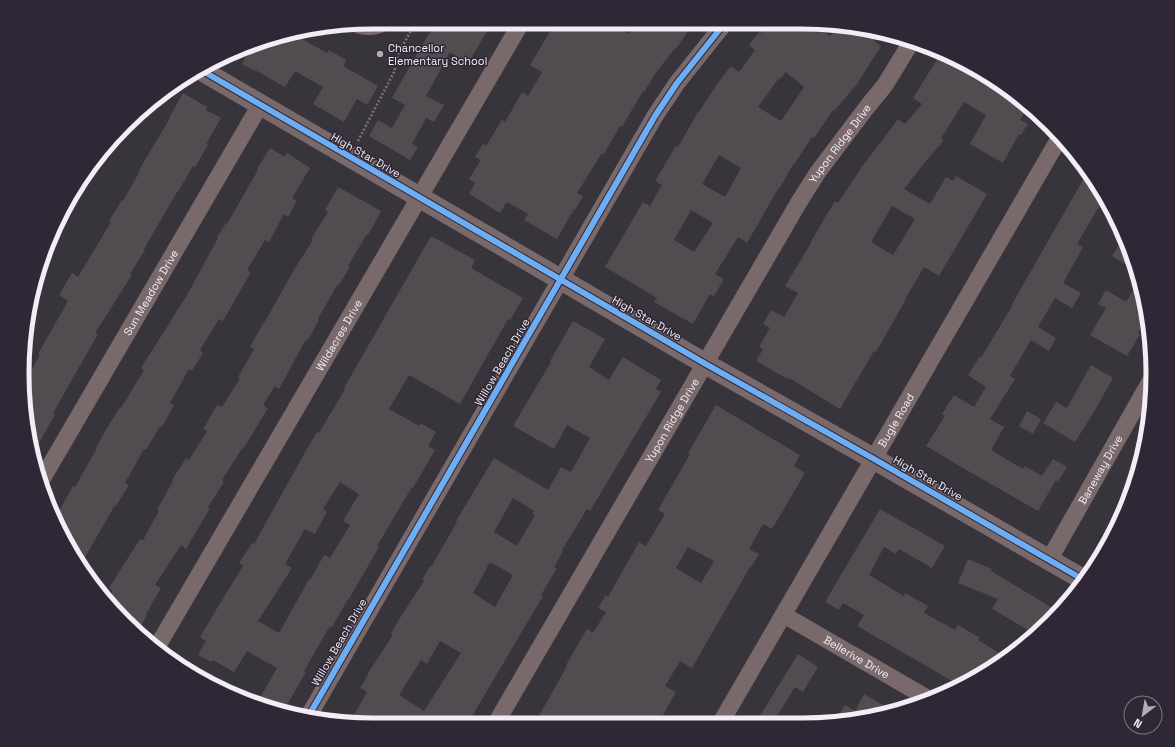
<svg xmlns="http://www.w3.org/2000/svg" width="1175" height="747" font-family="'Space Grotesk',sans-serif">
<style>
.building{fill:#514c4f;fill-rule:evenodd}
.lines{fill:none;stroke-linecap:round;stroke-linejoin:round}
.path{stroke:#7e7072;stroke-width:2.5;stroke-dasharray:2 2;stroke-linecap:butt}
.service{stroke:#7a696a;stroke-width:8}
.minor{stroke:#7a696a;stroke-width:17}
.tertiary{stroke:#7a696a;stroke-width:21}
.cycleway-casing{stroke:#2f2735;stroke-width:8}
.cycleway{stroke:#6dadf4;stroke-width:6}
.poi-dot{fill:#b1acb5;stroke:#2f2735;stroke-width:1.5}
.labels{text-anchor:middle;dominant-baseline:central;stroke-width:3;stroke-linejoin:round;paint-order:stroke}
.poi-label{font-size:11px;fill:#f2edf6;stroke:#2f2735;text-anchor:start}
.street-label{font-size:11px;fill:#f2edf6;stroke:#2f2735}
.rim{fill:none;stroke:#f2edf6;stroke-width:5}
</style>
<rect width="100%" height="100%" fill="#38343c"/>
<g class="building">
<path d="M436,22L476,23L488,30L468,63L450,52L426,96L444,105L434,122L426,118L412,144L418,147L410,160L369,136L378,120L392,128L405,105L392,98L418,52Z"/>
<path d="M555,23L614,24L629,34L634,27L636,29L639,24H693L676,49L675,48L655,74L644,92L643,91L622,127L620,126L604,154L602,153L577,193L583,196L575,210L574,209L557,239L524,220L528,214L507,202L500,213L469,194L475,183L469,179L481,160L475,157L483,144L486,146L502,120L505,122L522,92L528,96L542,72L530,65Z"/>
<path d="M766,25H812L830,36L837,25H848L879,34L874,41L881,46L857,84L834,111L833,110L814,138L812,137L795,163H794L779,189H778L747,243L738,237L715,274L724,279L714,296L710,294L693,324L654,302L657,298L605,267L643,202L650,206L662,185L655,181L676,146L678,147L698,112H699L717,84L731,66L739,72L755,50L749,45L759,32L760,34ZM786,72L804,87L781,121L758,107L779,78L780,79ZM719,155L741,168L725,197L702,184ZM691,210L713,223L694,252L674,240Z"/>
<path d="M295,35L327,53L329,50L346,60L343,66L378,86L367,105L357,99L344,122L313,104L323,87L295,71L285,87L255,70V71L242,64L253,44L261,41Z"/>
<path d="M941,53L957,58L975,70L972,77L1027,109L1020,120L1028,124L1021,135L1019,134L1003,163L970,144L986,115L964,102L941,138L944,140L925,162L904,189L930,204L946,177L953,181L956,176L987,194L939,276L924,267L905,299H906L876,352L874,351L840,409L789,378L788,379L756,361L763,349L759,347L770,328L763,324L771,310L784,317L798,293L785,286L811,243H810L835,201L838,203L861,168L890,130L898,119L905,124L922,104L913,98ZM892,206L915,219L893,255L871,242Z"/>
<path d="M183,93L207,107L206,110L221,118L206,144L208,145L195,167L193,166L178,192H177L144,249L145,250L130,274L132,275L95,333L98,334L53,413L55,415L33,453L26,380L40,355L38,354L68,301L59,295L72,273L78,277L111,222L109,221L122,200L123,201L140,171L139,170L170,118H169Z"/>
<path d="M270,148L285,157L287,153L310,168L292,198L297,201L288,217L284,214L269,242L265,240L247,270L251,272L223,321L219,319L200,350L203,353L192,371L189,369L170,403L174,405L162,427L160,426L146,450L144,449L125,483L129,485L116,506L115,505L80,566L57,515L73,486L75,487L97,448H96L104,433L120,407L121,408L144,370L141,368L187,295L218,238L217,237L226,223L227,224L258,170L257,169Z"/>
<path d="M1088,171L1104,198L1077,244L1083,247L1063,283L1081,293L1072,308L1055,298L1038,327L1056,338L1049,351L1031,340L1010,376L1015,379L990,419L1004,427L991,450L1023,469L1025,466L1042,476L1053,459L1067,467L1058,482L1056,480L1038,511L956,464L926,446L945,416L942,414L954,395L974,407L986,387L968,375L980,356L981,358L1012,306H1011Z"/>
<path d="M338,187L381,211L368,235L367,234L348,266L350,267L338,286L337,285L318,319L319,320L308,340L306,339L279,389L275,386L263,405L268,408L244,448L243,447L222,480L224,482L208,507L210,508L186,549L181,545L155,585L161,588L146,614L147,615L137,633L108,600L113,591L109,588L140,539L143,540L159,511L157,510L173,481L172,480L186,458L189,460L207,431L203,429L217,405L222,407L240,378L238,377L254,349L250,347L264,322V323L294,270L313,240L311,239L328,212L325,210Z"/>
<path d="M431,236L475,260L471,268L523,298L510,320L508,319L460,404L409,375L389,409L419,426L420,423L436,432L428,446L435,450L413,488L412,487L377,546L379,547L349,599H348L332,627L330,626L304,671L306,672L284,710L257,703L277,668L247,651L234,672L213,660L211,662L198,655L206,641L200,637L222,600L243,566L239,563L252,543L254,544L304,454L317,432L319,433L345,389L344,388ZM340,482L359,494L343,521L350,525L330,558L324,555L310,580L309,579L279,633L258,621L292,568L285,564L305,529L315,534L327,512L323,509Z"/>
<path d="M1124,237L1130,254L1137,271L1112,256Z"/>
<path d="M1140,279L1147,318L1138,333L1140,334L1127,356L1090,335L1106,308L1098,304L1106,290L1126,302Z"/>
<path d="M573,321L605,339L589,367L609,380L623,357L661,380L656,389L661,392L590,511L587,509L562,550L563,551L554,567L557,568L541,595L543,596L468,723L350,722L367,692L360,688L369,673H368L393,635L391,634L398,621L424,581L422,580L430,566L431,567L457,522L456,521L494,458L548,490L561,467L571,472L590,438L567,425L554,449L513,426L551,362L550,361ZM513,498L534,511L532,514L535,515L517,546L494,532ZM490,562L513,575L495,607L473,593ZM440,641L461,653L424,711L399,695L421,660L427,664Z"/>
<path d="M1091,365L1113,378L1095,410L1075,442L1043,423L1056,402L1067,408Z"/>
<path d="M716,405L800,455L794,466L805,473L772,529L763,524L749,549L759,554L751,567H750L692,668L680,661L665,686L676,692L658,724L535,723L567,666L566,665L587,629L593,633L606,612L598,608L606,595L608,597L639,542L646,546L665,514L658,510L690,454L688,453ZM688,547L714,561L701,583L676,568Z"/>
<path d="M1027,411L1041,419L1033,434L1019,426Z"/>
<path d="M880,509L945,546L932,568L899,549L896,554L884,547L869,575L904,596L905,593L928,606L924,613L955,630L958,625L980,638L978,640L1007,658L961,686L857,626L864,615L843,603L839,610L825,602Z"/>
<path d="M968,559L992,569L991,571L1059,612L1035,634L992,609L998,599L958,583Z"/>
<path d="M798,654L818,667L803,692L795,687L772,724H755Z"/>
<path d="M864,694L895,712L833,723L845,705L855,711Z"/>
</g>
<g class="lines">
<path class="path" d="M358,141L394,72L397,58L400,50L416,22"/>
<path class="service" d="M350,26C366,35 380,31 395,22"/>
<g class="minor">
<path id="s1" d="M41,481L260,105"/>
<path id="s2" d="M1049,560L1151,380"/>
<path id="s3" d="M784,615L929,699"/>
<path id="s4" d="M157,647L521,23"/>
<path d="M308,717L655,116L677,83L724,24"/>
<path id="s5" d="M496,723L799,202L818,172L867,107L885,85L910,44"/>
<path id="s6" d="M720,724L1060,137"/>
</g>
<path class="tertiary" d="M201,70L704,363L874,459L1084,580"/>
<g class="cycleway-casing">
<g id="cycleway">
<path d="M201,70L704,363L874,459L1084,580"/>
<path d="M308,717L655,116L677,83L724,24"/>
</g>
</g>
<use href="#cycleway" class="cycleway"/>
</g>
<circle class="poi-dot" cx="380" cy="54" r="4"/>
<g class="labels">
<g class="poi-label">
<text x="388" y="48">Chancellor<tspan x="388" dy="13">Elementary School</tspan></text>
</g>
<g class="street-label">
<text stroke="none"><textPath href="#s5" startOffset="674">Yupon Ridge Drive</textPath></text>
<text transform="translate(366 155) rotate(30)">High Star Drive</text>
<text stroke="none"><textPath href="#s1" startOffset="218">Sun Meadow Drive</textPath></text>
<text transform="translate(647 318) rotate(30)">High Star Drive</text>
<text stroke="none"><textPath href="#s4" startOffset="361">Wildacres Drive</textPath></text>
<text transform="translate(502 362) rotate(-60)">Willow Beach Drive</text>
<text stroke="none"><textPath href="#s5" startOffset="350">Yupon Ridge Drive</textPath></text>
<text stroke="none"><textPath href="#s6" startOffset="351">Bugle Road</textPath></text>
<text stroke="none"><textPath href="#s2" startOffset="104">Baneway Drive</textPath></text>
<text transform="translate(928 478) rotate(30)">High Star Drive</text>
<text transform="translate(339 642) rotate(-60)">Willow Beach Drive</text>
<text stroke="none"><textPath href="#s3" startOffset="84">Bellerive Drive</textPath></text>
</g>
</g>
<path d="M0 0H1175V747H0ZM373 29H802A344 344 0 0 1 1146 373V374A344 344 0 0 1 802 718H373A344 344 0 0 1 29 374V373A344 344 0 0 1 373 29Z" fill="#2f2735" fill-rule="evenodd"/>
<path class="rim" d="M373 29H802A344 344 0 0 1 1146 373V374A344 344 0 0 1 802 718H373A344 344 0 0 1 29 374V373A344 344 0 0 1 373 29Z"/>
<g transform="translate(1143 715) rotate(211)"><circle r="19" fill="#2f2735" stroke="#7d7682"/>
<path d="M0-3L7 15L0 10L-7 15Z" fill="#b1acb5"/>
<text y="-6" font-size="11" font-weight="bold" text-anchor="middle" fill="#f2edf6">N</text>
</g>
</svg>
